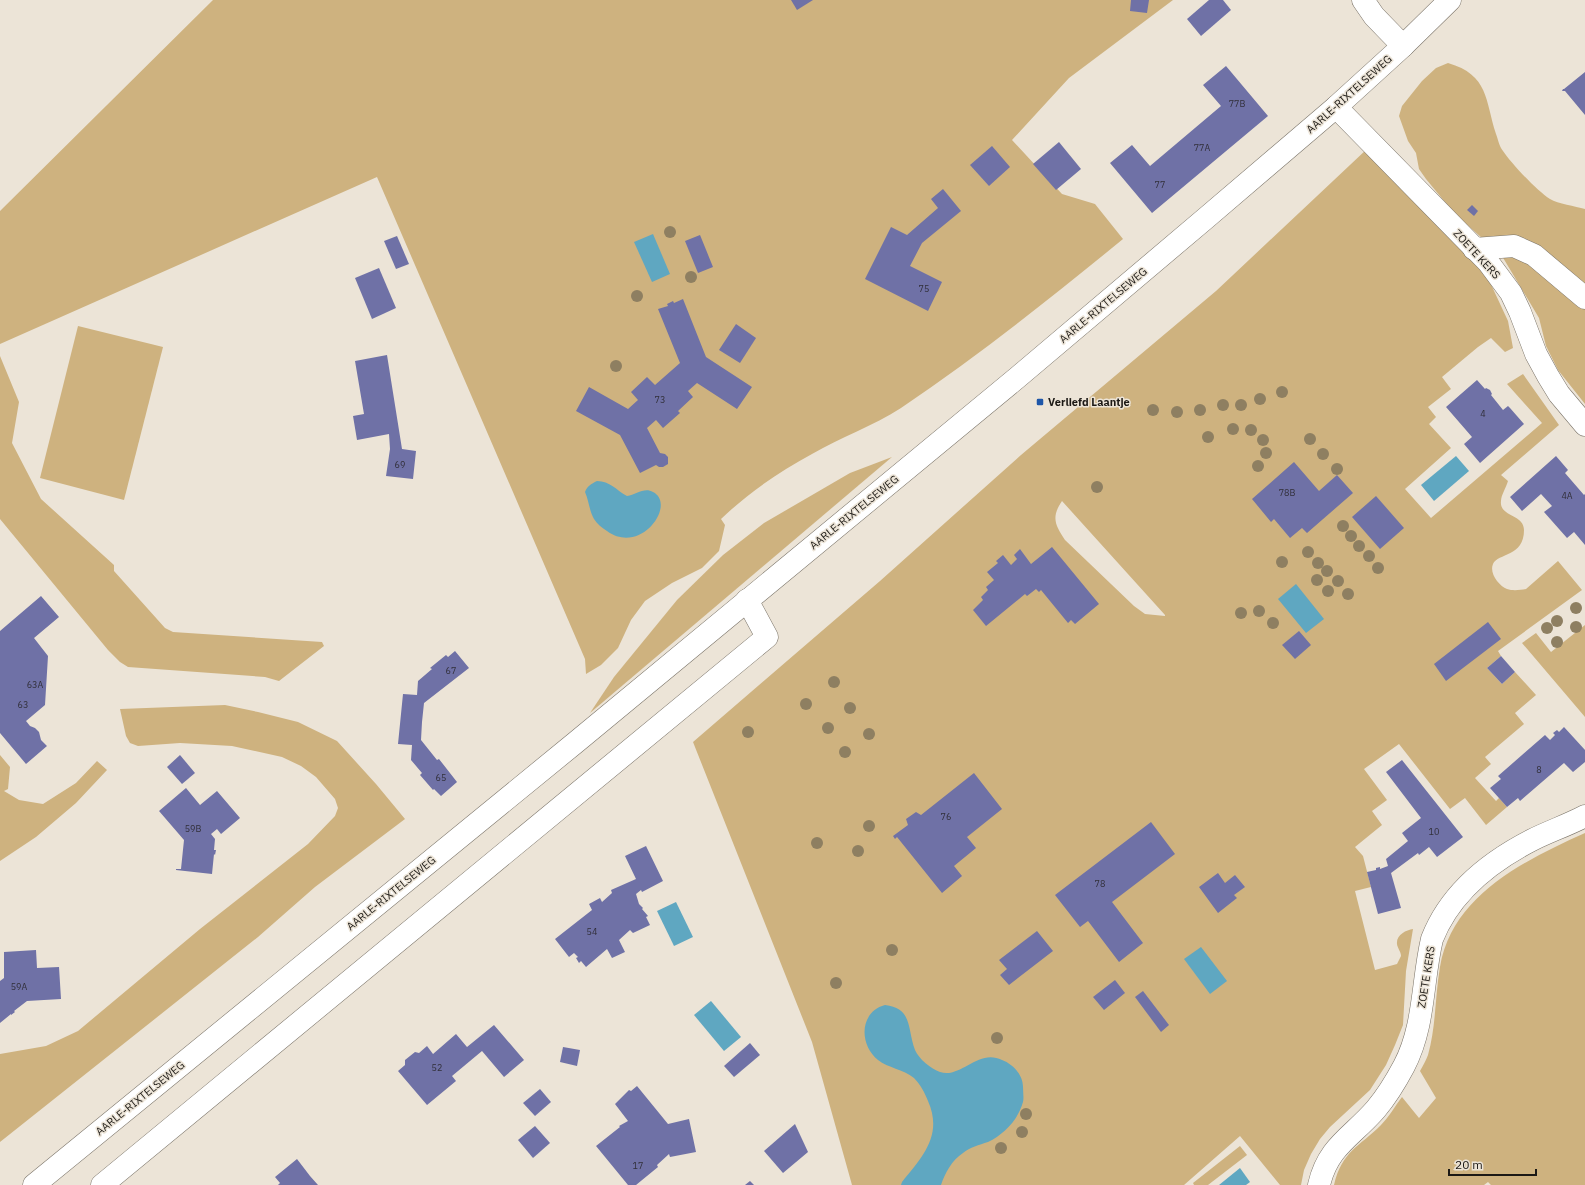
<svg xmlns="http://www.w3.org/2000/svg" width="1585" height="1185" font-family="'IBM Plex Sans',sans-serif">
<style>
.green{fill:#ceb27f;fill-rule:evenodd}
.water{fill:#5fa7c1}
.building{fill:#6f71a6}
.lines{fill:none;stroke-linecap:round;stroke-linejoin:round}
.minor-casing{stroke:#7a7368;stroke-width:23}
.tertiary-casing{stroke:#7a7368;stroke-width:23}
.minor{stroke:#fff;stroke-width:22}
.tertiary{stroke:#fff;stroke-width:22}
.tree{fill:#8e7f61}
.poi-dot{fill:#1e56a8;stroke:#ece4d7;stroke-width:1.5}
.labels{text-anchor:middle;dominant-baseline:central;stroke-width:3;stroke-linejoin:round;paint-order:stroke}
.number-label{font-size:9px;fill:#312f39}
.street-label{font-size:11px;fill:#1c1915;stroke:#ece4d7}
.poi-label{font-size:11px;font-weight:bold;fill:#1c1915;stroke:#ece4d7;text-anchor:start}
</style>
<rect width="100%" height="100%" fill="#ece4d7"/>
<g class="green">
<path d="M213,0H1173L1069,78L1012,140L1062,194L1095,204L1123,239C1051,298 978,356 901,408C873,426 841,437 812,454C779,472 748,493 721,519L725,525L719,551L702,568L672,583L645,601L631,620L618,648L601,665L586,674L585,659L377,177L0,344V211Z"/>
<path d="M1448,63C1489,75 1485,100 1496,134C1498,139 1499,146 1503,151C1511,163 1537,191 1550,199C1558,204 1575,206 1585,209V404L1558,370L1546,346L1539,318L1502,256L1454,213L1426,179L1419,169L1416,153L1408,141L1399,116L1402,106L1422,81L1436,68Z"/>
<path d="M1367,149L1463,247L1488,278L1508,321L1513,348L1505,352L1491,338L1478,347L1442,377L1451,389L1428,407L1436,417L1429,424L1451,448L1405,489L1431,518L1542,423L1507,384L1523,374L1559,425L1501,475L1508,481C1506,488 1501,495 1501,501C1499,517 1524,514 1524,530C1524,557 1498,553 1493,564C1489,573 1499,586 1507,589C1513,591 1520,590 1526,589L1558,561L1582,590L1498,651L1501,656L1487,668L1502,684L1515,672L1536,695L1515,713L1524,724L1485,757L1491,764L1475,778L1496,801L1499,798L1507,807L1486,825L1465,798L1450,809L1399,744L1364,769L1387,800L1372,811L1382,825L1355,847L1363,856L1371,887L1355,891L1375,970L1397,964L1401,956C1401,952 1397,947 1397,944C1396,935 1406,930 1413,929L1406,971L1403,1025L1395,1045L1386,1065L1370,1090L1330,1127L1320,1139L1311,1154L1304,1170L1301,1185H1280L1240,1136L1184,1185H852L812,1042L693,742L880,581L1021,455L1216,291ZM1062,501L1165,615V616L1145,614L1134,606L1065,540C1055,525 1051,517 1062,501Z"/>
<path d="M78,326L163,347L124,500L40,478Z"/>
<path d="M0,356L19,402L12,443L41,499L114,565V571L165,628L173,632L322,642L324,646L279,681L265,677L128,667L120,662L108,650L0,519Z"/>
<path d="M892,457L590,713L614,677L677,600L723,555L764,523L850,473Z"/>
<path d="M1585,625V717L1522,643L1536,633L1551,652Z"/>
<path d="M225,705L258,712L298,722L337,741L376,784L405,819L315,887L258,937L0,1142V1054L46,1046L78,1031L200,929L308,844L335,816L338,808L335,799L316,777L301,766L282,757L232,746L180,743L138,746L130,743L126,736L120,709Z"/>
<path d="M0,755L10,767L8,789L4,791L19,800L43,804L76,783L97,761L107,770L76,803L36,837L0,861Z"/>
<path d="M1585,833V1185H1491L1488,1182L1484,1185H1334C1342,1151 1359,1147 1381,1125C1389,1117 1395,1106 1402,1097L1419,1118L1436,1098L1420,1071C1423,1066 1426,1060 1428,1055C1436,1027 1435,996 1440,967C1452,895 1525,860 1585,833Z"/>
<path d="M1240,1146L1247,1155L1208,1185H1194L1193,1183Z"/>
</g>
<g class="water">
<path d="M653,234L670,274L652,282L634,242Z"/>
<path d="M1456,456L1469,471L1434,501L1421,485Z"/>
<path d="M597,481C610,481 616,490 627,496C636,495 644,487 653,492C677,504 641,556 607,531C602,528 597,524 594,519C589,510 589,501 585,492C587,486 591,484 597,481Z"/>
<path d="M1296,584L1324,619L1306,633L1278,599Z"/>
<path d="M676,902L693,937L674,946L657,911Z"/>
<path d="M1201,947L1227,981L1210,994L1184,959Z"/>
<path d="M711,1001L741,1037L724,1051L694,1015Z"/>
<path d="M885,1005C913,1008 907,1029 915,1050C919,1059 931,1069 940,1072C961,1079 978,1048 1002,1060C1013,1064 1023,1075 1023,1087C1023,1092 1024,1098 1023,1102C1018,1120 1004,1134 988,1142C979,1145 970,1147 963,1153C952,1160 945,1173 941,1185H901L902,1182C923,1156 943,1135 928,1101C925,1093 920,1084 914,1078C903,1069 888,1068 878,1060C859,1045 859,1012 885,1005Z"/>
<path d="M1240,1168L1250,1182L1246,1185H1219Z"/>
</g>
<g class="building">
<path d="M791,0H813L797,10Z"/>
<path d="M1131,0H1149L1147,13L1130,11Z"/>
<path d="M1209,0H1223L1231,10L1201,36L1187,19Z"/>
<path d="M1226,66L1268,116L1152,213L1110,163L1132,145L1150,166L1221,106L1203,85Z"/>
<path d="M1585,72V115L1565,91H1562L1563,89H1564Z"/>
<path d="M1059,142L1081,169L1056,190L1033,164Z"/>
<path d="M992,146L1010,167L989,186L970,165Z"/>
<path d="M943,189L961,211L922,243L910,266L942,282L928,311L865,279L891,227L907,235L938,208L931,199Z"/>
<path d="M1472,205L1478,211L1474,216L1467,210Z"/>
<path d="M700,235L713,267L698,273L685,241Z"/>
<path d="M397,236L409,264L396,269L384,241Z"/>
<path d="M379,268L396,308L372,319L355,278Z"/>
<path d="M683,299L706,357L752,387L737,409L697,383L688,391L693,397L678,411L680,413L663,428L656,420L647,428L660,453L665,454L668,457V464L663,467H659L656,465L640,473L620,435L576,411L589,387L628,409L638,400L631,392L647,377L655,385L680,363L658,309L668,306L667,304L673,301L674,303Z"/>
<path d="M736,324L756,338L740,363L719,350Z"/>
<path d="M387,355L402,449L416,451L413,479L386,476L390,449L389,434L357,440L353,416L364,414L355,361Z"/>
<path d="M1477,380L1485,389L1486,388L1490,390L1492,394L1491,395L1503,410L1508,406L1510,408L1524,424L1480,463L1464,444L1472,437L1446,407Z"/>
<path d="M1556,456L1568,470L1565,473L1584,495L1585,494V545L1574,532L1567,538L1544,512L1552,506L1541,494L1522,511L1510,497Z"/>
<path d="M1294,462L1319,491L1337,475L1353,493L1307,533L1302,528L1290,538L1274,519L1271,522L1252,499Z"/>
<path d="M1376,496L1404,528L1380,549L1352,517Z"/>
<path d="M1052,547L1099,604L1075,624L1071,620L1068,623L1041,590L1039,592L1036,589L1027,596L1025,594L986,626L973,610L983,600L981,597L988,590L986,587L994,580L987,572L998,563L996,561L1003,555L1011,565L1017,559L1014,555L1020,549L1031,564Z"/>
<path d="M41,596L59,617L34,638L48,656L45,705L26,721L30,726L35,728L39,732L41,740L47,746L26,764L0,733V631Z"/>
<path d="M1488,622L1501,639L1446,681L1434,664Z"/>
<path d="M1299,631L1311,645L1295,659L1282,645Z"/>
<path d="M455,651L469,668L424,703L422,722L421,740L437,760L439,759L457,782L441,796L434,789L433,790L420,775L422,773L411,760L412,745L398,744L403,694L417,695L418,681L432,669L430,668L446,655L448,657Z"/>
<path d="M1501,656L1515,672L1502,684L1487,668Z"/>
<path d="M1564,727L1585,750V762L1573,772L1564,763L1520,801L1518,798L1507,807L1490,788L1501,779L1498,776L1545,735L1550,740L1555,735L1553,733L1557,730L1559,732Z"/>
<path d="M180,755L195,773L182,784L167,767Z"/>
<path d="M1402,760L1463,837L1437,857L1429,847L1419,855L1418,853L1391,873L1401,908L1378,914L1367,872L1376,870V868L1380,867V869L1388,866L1386,859L1408,841L1402,833L1421,818L1386,772Z"/>
<path d="M974,773L1002,809L967,837L976,848L954,866L962,876L942,893L897,837L895,839L893,836L908,825L906,819L916,812L921,815Z"/>
<path d="M186,788L200,805L217,791L240,818L221,834L217,829L211,834L215,839L214,850H216L215,855L214,854L212,874L176,870V869H181L184,840L159,811Z"/>
<path d="M1151,822L1175,854L1112,902L1143,943L1119,962L1088,921L1080,927L1055,895Z"/>
<path d="M646,846L663,881L642,892L641,890L636,894L639,904L643,908L642,909L648,916L646,917L650,925L633,933L630,930L619,940L625,952L612,958L607,949L586,967L581,961L579,963L576,958L578,957L574,953L569,957L555,939L592,910L589,904L600,898L602,902L612,893L611,890L636,879L625,856Z"/>
<path d="M1218,873L1225,883L1235,875L1245,887L1234,895L1237,898L1218,913L1199,887Z"/>
<path d="M1037,931L1053,951L1009,985L1000,975L1007,969L999,960Z"/>
<path d="M36,950L37,968L59,967L61,999L27,1001L14,1011L15,1012L11,1015V1014L0,1023V981L4,978V952Z"/>
<path d="M1115,980L1125,993L1104,1010L1093,997Z"/>
<path d="M1143,991L1169,1025L1161,1032L1135,997Z"/>
<path d="M494,1025L524,1060L504,1077L482,1051L452,1076L456,1081L427,1105L398,1071L405,1065V1060L415,1052L419,1053L427,1046L433,1054L456,1034L467,1047Z"/>
<path d="M750,1043L760,1055L734,1077L724,1066Z"/>
<path d="M563,1047L580,1050L577,1066L560,1062Z"/>
<path d="M637,1086L668,1124L689,1119L696,1152L670,1157L669,1154L657,1165L658,1167L636,1185H628L596,1146L620,1127L619,1126L628,1121L615,1104L629,1090L631,1091Z"/>
<path d="M540,1089L551,1102L535,1116L523,1103Z"/>
<path d="M795,1124L808,1152L783,1173L764,1151Z"/>
<path d="M535,1126L550,1143L533,1158L518,1140Z"/>
<path d="M297,1159L310,1176L318,1185H278L280,1183L275,1177Z"/>
<path d="M750,1181L754,1185H745Z"/>
</g>
<g class="lines">
<g class="minor-casing">
<g id="minor">
<path d="M1363,0L1374,16L1403,46"/>
<path d="M1336,107L1488,262L1511,293L1520,312L1536,354L1548,376L1559,394L1585,425"/>
<path d="M1474,249L1514,246L1534,255L1585,298"/>
<path d="M102,1185L767,637L747,600"/>
<path d="M1319,1185C1328,1146 1352,1137 1376,1109C1387,1096 1396,1081 1404,1066C1425,1026 1422,981 1432,939C1450,893 1489,862 1532,840C1550,831 1568,825 1585,816"/>
</g>
</g>
<g class="tertiary-casing">
<path id="tertiary" d="M34,1185L575,743L1018,377L1206,218L1336,107L1403,46L1450,0"/>
</g>
<use href="#minor" class="minor"/>
<use href="#tertiary" class="tertiary"/>
</g>
<g class="tree">
<circle cx="670" cy="232" r="6"/>
<circle cx="691" cy="277" r="6"/>
<circle cx="637" cy="296" r="6"/>
<circle cx="616" cy="366" r="6"/>
<circle cx="1282" cy="392" r="6"/>
<circle cx="1260" cy="399" r="6"/>
<circle cx="1223" cy="405" r="6"/>
<circle cx="1241" cy="405" r="6"/>
<circle cx="1153" cy="410" r="6"/>
<circle cx="1200" cy="410" r="6"/>
<circle cx="1177" cy="412" r="6"/>
<circle cx="1233" cy="429" r="6"/>
<circle cx="1251" cy="430" r="6"/>
<circle cx="1208" cy="437" r="6"/>
<circle cx="1310" cy="439" r="6"/>
<circle cx="1263" cy="440" r="6"/>
<circle cx="1266" cy="453" r="6"/>
<circle cx="1323" cy="454" r="6"/>
<circle cx="1258" cy="466" r="6"/>
<circle cx="1337" cy="469" r="6"/>
<circle cx="1097" cy="487" r="6"/>
<circle cx="1343" cy="526" r="6"/>
<circle cx="1351" cy="536" r="6"/>
<circle cx="1359" cy="546" r="6"/>
<circle cx="1308" cy="552" r="6"/>
<circle cx="1369" cy="556" r="6"/>
<circle cx="1282" cy="562" r="6"/>
<circle cx="1318" cy="563" r="6"/>
<circle cx="1378" cy="568" r="6"/>
<circle cx="1327" cy="571" r="6"/>
<circle cx="1317" cy="580" r="6"/>
<circle cx="1338" cy="581" r="6"/>
<circle cx="1328" cy="591" r="6"/>
<circle cx="1348" cy="594" r="6"/>
<circle cx="1576" cy="608" r="6"/>
<circle cx="1259" cy="611" r="6"/>
<circle cx="1241" cy="613" r="6"/>
<circle cx="1557" cy="621" r="6"/>
<circle cx="1273" cy="623" r="6"/>
<circle cx="1576" cy="627" r="6"/>
<circle cx="1547" cy="628" r="6"/>
<circle cx="1557" cy="642" r="6"/>
<circle cx="834" cy="682" r="6"/>
<circle cx="806" cy="704" r="6"/>
<circle cx="850" cy="708" r="6"/>
<circle cx="828" cy="728" r="6"/>
<circle cx="748" cy="732" r="6"/>
<circle cx="869" cy="734" r="6"/>
<circle cx="845" cy="752" r="6"/>
<circle cx="869" cy="826" r="6"/>
<circle cx="817" cy="843" r="6"/>
<circle cx="858" cy="851" r="6"/>
<circle cx="892" cy="950" r="6"/>
<circle cx="836" cy="983" r="6"/>
<circle cx="997" cy="1038" r="6"/>
<circle cx="1026" cy="1114" r="6"/>
<circle cx="1022" cy="1132" r="6"/>
<circle cx="1001" cy="1148" r="6"/>
</g>
<rect class="poi-dot" x="1036" y="398" width="8" height="8" rx="2"/>
<g class="labels">
<g class="number-label">
<text x="1237" y="103">77B</text>
<text x="1202" y="147">77A</text>
<text x="1160" y="184">77</text>
<text x="924" y="288">75</text>
<text x="660" y="399">73</text>
<text x="1483" y="413">4</text>
<text x="400" y="464">69</text>
<text x="1287" y="492">78B</text>
<text x="1567" y="495">4A</text>
<text x="451" y="670">67</text>
<text x="35" y="684">63A</text>
<text x="23" y="704">63</text>
<text x="1539" y="769">8</text>
<text x="441" y="777">65</text>
<text x="946" y="816">76</text>
<text x="193" y="828">59B</text>
<text x="1434" y="831">10</text>
<text x="1100" y="883">78</text>
<text x="592" y="931">54</text>
<text x="19" y="986">59A</text>
<text x="437" y="1067">52</text>
<text x="638" y="1165">17</text>
</g>
<g class="street-label">
<text transform="translate(1349 94) rotate(-42)">AARLE-RIXTELSEWEG</text>
<text transform="translate(1477 254) rotate(47)">ZOETE KERS</text>
<text transform="translate(1103 305) rotate(-40)">AARLE-RIXTELSEWEG</text>
<text transform="translate(854 512) rotate(-39)">AARLE-RIXTELSEWEG</text>
<text transform="translate(391 893) rotate(-39)">AARLE-RIXTELSEWEG</text>
<text transform="translate(1426 977) rotate(-81)">ZOETE KERS</text>
<text transform="translate(140 1098) rotate(-39)">AARLE-RIXTELSEWEG</text>
</g>
<g class="poi-label">
<text x="1048" y="402">Verliefd Laantje</text>
</g>
</g>
<path d="M1449 1169v6h87v-6" fill="none" stroke="#1c1915" stroke-width="2"/>
<text x="1455" y="1169" font-size="12" fill="#1c1915" stroke="#ece4d7" stroke-width="3" paint-order="stroke">20 m</text>
</svg>
